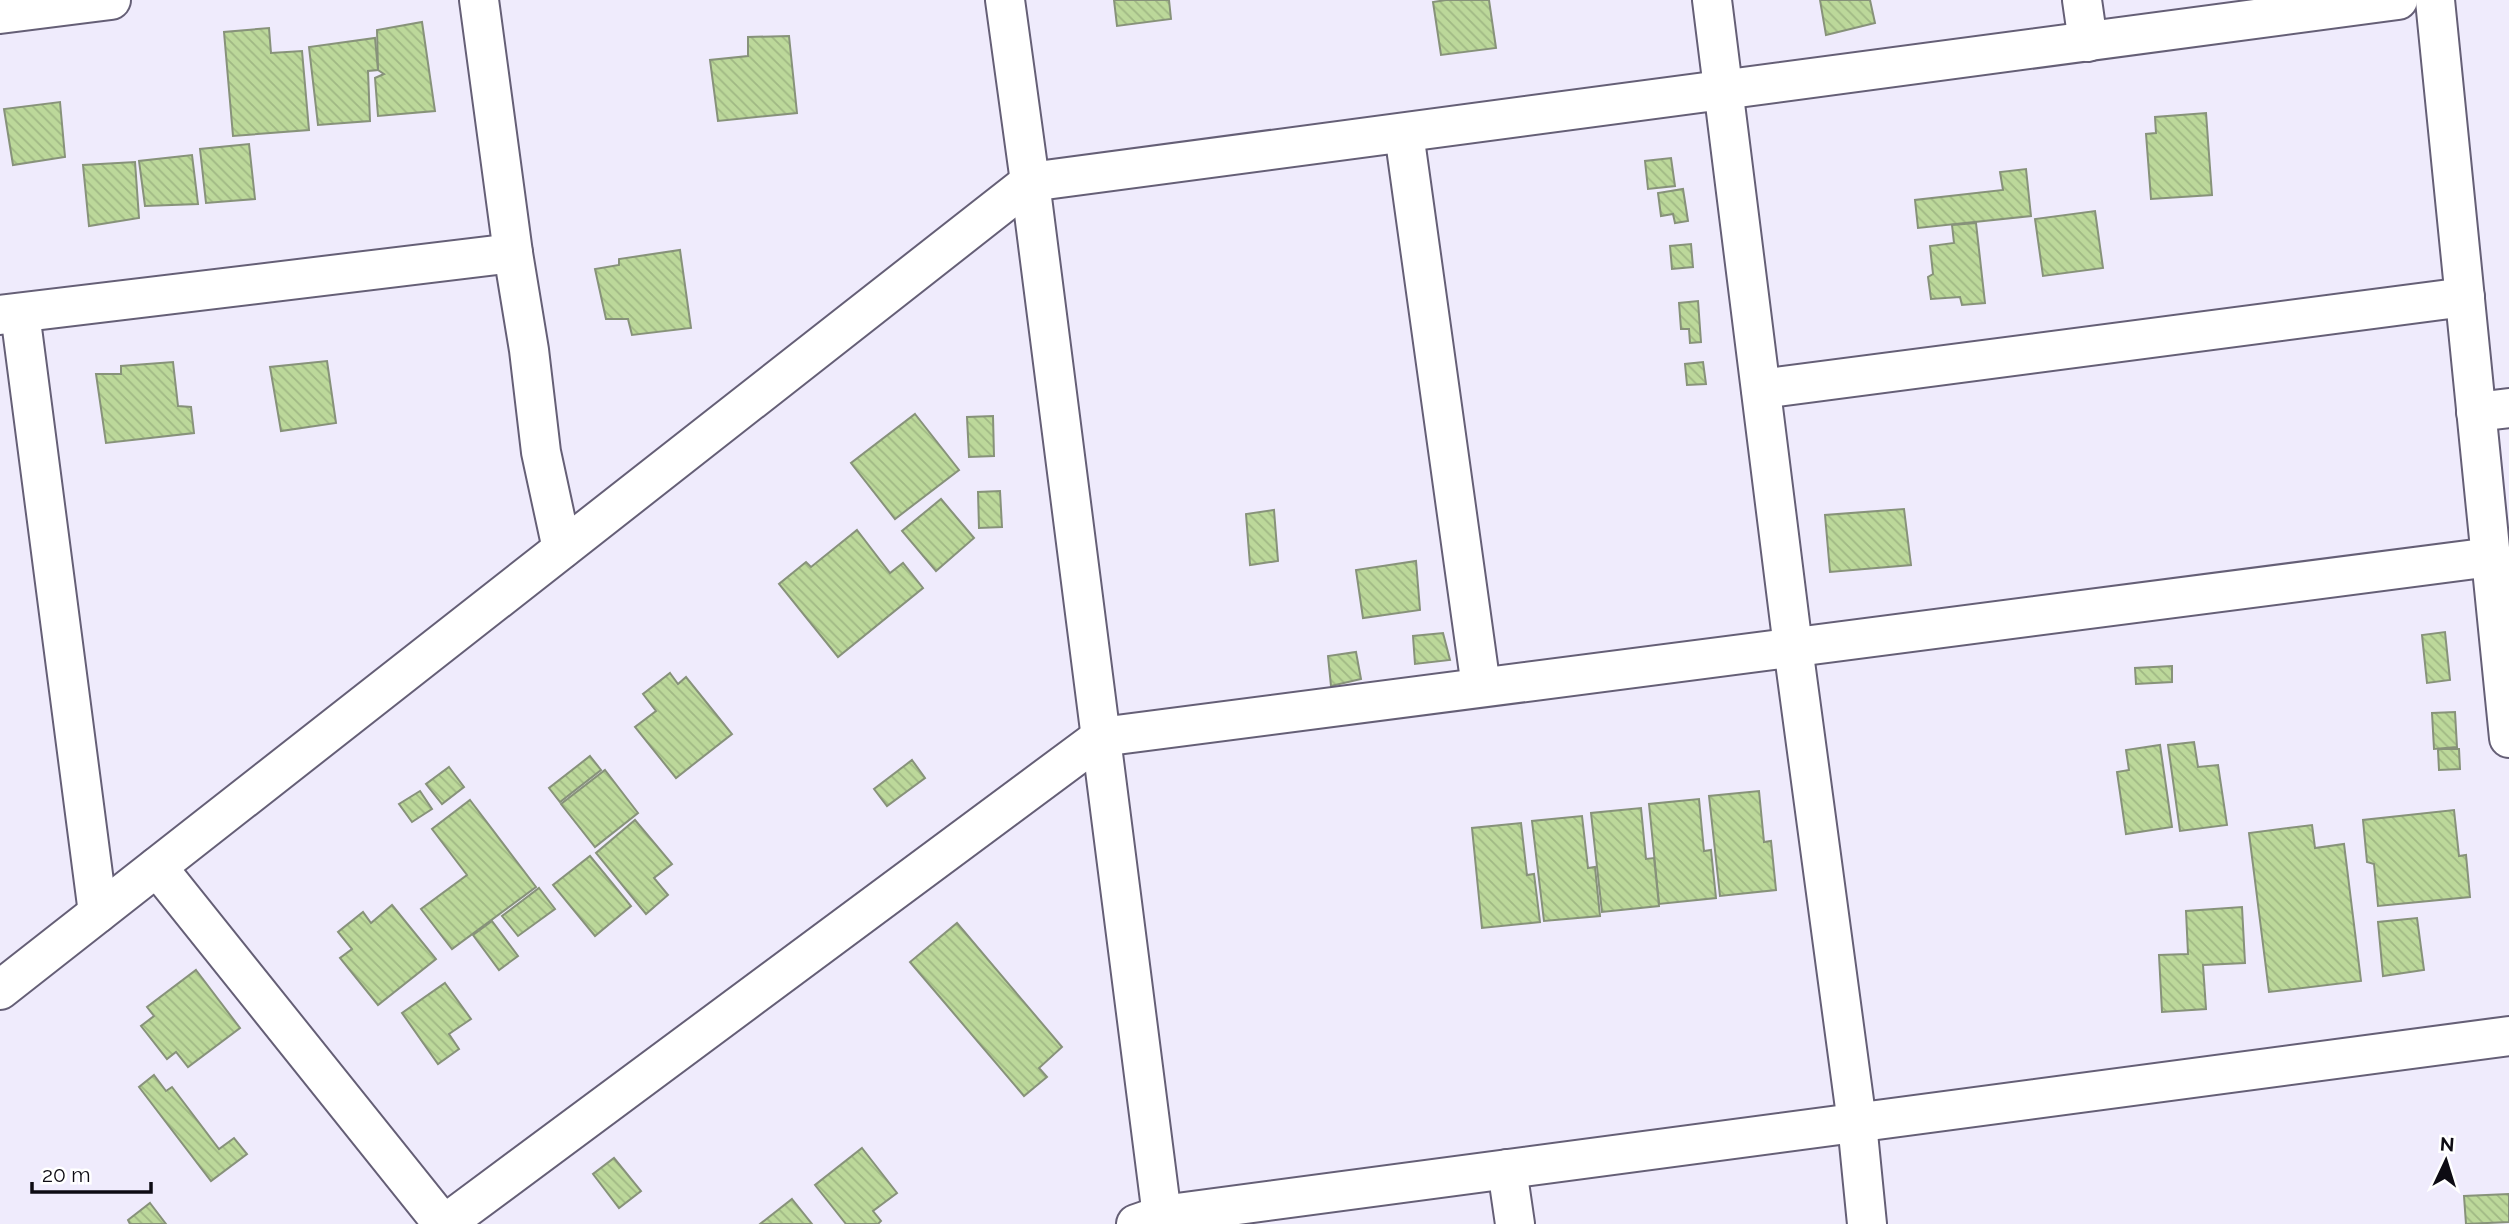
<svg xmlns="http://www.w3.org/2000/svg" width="2509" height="1224" font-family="Raleway,sans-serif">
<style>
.building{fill:url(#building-back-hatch);stroke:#87927a;stroke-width:2}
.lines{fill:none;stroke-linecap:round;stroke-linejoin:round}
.minor-casing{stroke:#655f76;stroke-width:42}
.tertiary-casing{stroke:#655f76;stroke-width:42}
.minor{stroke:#fff;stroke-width:38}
.tertiary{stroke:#fff;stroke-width:38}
</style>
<defs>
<pattern id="building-back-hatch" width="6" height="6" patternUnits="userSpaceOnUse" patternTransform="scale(1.75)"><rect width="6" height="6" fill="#bcd89a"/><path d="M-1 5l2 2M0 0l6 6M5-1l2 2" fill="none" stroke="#a0b884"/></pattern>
</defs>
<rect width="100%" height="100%" fill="#efebfc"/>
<g class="building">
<path d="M1114,0H1169L1171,19L1117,26Z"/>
<path d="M1446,0H1489L1496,48L1441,55L1433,2Z"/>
<path d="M1820,0H1870L1875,23L1826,35Z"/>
<path d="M422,22L435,111L378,116L375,78L384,74L378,70L377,30Z"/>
<path d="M269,28L271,53L302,51L309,130L233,136L224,32Z"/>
<path d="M789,36L797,113L718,121L710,60L748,56V37Z"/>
<path d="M375,38L378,70L368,71L370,121L318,125L309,47Z"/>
<path d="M60,102L65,157L13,165L4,109Z"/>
<path d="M2206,113L2212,195L2151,199L2146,134L2156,133L2155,117Z"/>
<path d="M249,144L255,199L206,203L200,149Z"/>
<path d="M192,155L198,204L145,206L139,161Z"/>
<path d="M1671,158L1675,186L1648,189L1645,161Z"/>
<path d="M135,162L139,218L89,226L83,165Z"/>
<path d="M2026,169L2031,216L1918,228L1915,200L2003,190L2000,172Z"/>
<path d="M1683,189L1688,221L1675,223L1673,214L1661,216L1658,193Z"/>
<path d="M2095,211L2103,268L2043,276L2035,219Z"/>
<path d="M1976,223L1985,303L1962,305L1960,297L1931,299L1928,277L1933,274L1930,246L1954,243L1952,225Z"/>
<path d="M1691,244L1693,267L1672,269L1670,246Z"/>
<path d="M680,250L691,328L632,335L628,319H606L595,269L619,265V259Z"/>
<path d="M1698,301L1701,342L1690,343L1689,329H1681L1679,303Z"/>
<path d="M327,361L336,423L281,431L270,367Z"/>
<path d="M173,362L178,406L191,407L194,433L106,443L96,374H121V366Z"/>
<path d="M1703,362L1706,384L1687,385L1685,364Z"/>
<path d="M915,414L959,470L895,519L851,463Z"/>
<path d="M993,416L994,456L969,457L967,417Z"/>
<path d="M1000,491L1002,527L979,528L978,492Z"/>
<path d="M941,499L974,538L936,571L902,531Z"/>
<path d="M1904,509L1911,565L1830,572L1825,515Z"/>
<path d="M1274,510L1278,561L1250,565L1246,514Z"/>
<path d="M857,530L890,573L903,563L923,588L838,657L779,584L806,562L811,567Z"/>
<path d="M1416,561L1420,610L1363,618L1356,570Z"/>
<path d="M2445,632L2450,680L2427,683L2422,635Z"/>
<path d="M1443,633L1450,660L1415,664L1413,636Z"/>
<path d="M1356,652L1361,679L1331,686L1328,656Z"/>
<path d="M2172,666V682L2136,684L2135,668Z"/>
<path d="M670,673L678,684L686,677L732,734L676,778L635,727L656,711L643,694Z"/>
<path d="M2455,712L2457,747L2434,749L2432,713Z"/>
<path d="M2194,742L2198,767L2218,765L2227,825L2180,831L2168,745Z"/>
<path d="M2160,745L2172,827L2126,834L2117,772L2129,770L2126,750Z"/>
<path d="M2440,749H2459L2460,769L2439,770L2438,750Z"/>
<path d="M590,756L601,770L560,802L549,788Z"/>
<path d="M912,760L925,778L887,806L874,789Z"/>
<path d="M449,767L464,787L442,804L426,784Z"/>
<path d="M605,770L638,813L595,847L561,804Z"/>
<path d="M420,791L432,809L412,822L399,804Z"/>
<path d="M1759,791L1764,842L1771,841L1776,890L1720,896L1709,796Z"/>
<path d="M1699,799L1704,851L1711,850L1716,898L1659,904L1649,804Z"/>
<path d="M470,800L536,887L452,949L421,909L467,875L432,829Z"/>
<path d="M1641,808L1646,859L1654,858L1659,906L1602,912L1591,813Z"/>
<path d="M2454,810L2459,856L2466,855L2470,897L2378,906L2374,864L2367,862L2363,820Z"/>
<path d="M1582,816L1588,868L1595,867L1600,916L1544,921L1532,821Z"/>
<path d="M635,820L672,864L654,878L668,895L646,914L596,853Z"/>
<path d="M1521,823L1527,875L1534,874L1540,922L1482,928L1472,828Z"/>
<path d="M2312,825L2315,848L2344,844L2361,981L2269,992L2249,833Z"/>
<path d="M590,856L631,906L595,936L553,885Z"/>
<path d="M539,888L555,909L518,936L502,916Z"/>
<path d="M392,905L436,959L378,1005L340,958L352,949L338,932L363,912L371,923Z"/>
<path d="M2242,907L2245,963L2203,965L2206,1009L2162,1012L2159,955L2188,954L2186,911Z"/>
<path d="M2417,918L2424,970L2383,976L2378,922Z"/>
<path d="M492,921L518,956L499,970L473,935Z"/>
<path d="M957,923L1062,1047L1039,1068L1047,1077L1024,1096L910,962Z"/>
<path d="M196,970L240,1028L188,1067L176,1052L167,1059L141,1026L154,1016L147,1007Z"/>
<path d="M445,983L471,1019L449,1034L459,1049L438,1064L402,1013Z"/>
<path d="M154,1075L166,1091L172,1087L219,1149L234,1138L247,1154L211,1181L139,1087Z"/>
<path d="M862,1148L897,1193L873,1211L881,1221L878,1224H846L815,1185Z"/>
<path d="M614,1158L641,1191L619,1208L593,1174Z"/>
<path d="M2509,1194V1222L2466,1224L2464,1196Z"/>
<path d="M792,1199L812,1224H760Z"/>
<path d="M150,1203L166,1224H130L128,1220Z"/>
</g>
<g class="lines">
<g class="minor-casing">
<g id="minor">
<path d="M479,0L513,253L529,350L541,452L562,549"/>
<path d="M1712,0L1793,647L1857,1123L1867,1224"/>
<path d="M2082,0L2088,42"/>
<path d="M2435,0L2509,738"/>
<path d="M0,14L111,0"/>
<path d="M1404,133L1481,687"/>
<path d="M20,313L98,913"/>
<path d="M0,315L513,253"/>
<path d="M1761,389L2465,297"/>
<path d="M2476,412L2509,408"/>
<path d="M157,867L443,1224"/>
<path d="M0,990L1030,182L2398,0"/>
<path d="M1507,1169L1515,1224"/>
<path d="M445,1224L1101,737L2491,557"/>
<path d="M1136,1224L1162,1215L2509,1036"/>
</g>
</g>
<g class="tertiary-casing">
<path id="tertiary" d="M1005,0L1030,182L1163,1224"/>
</g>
<use href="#minor" class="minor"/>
<use href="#tertiary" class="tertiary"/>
</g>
<g transform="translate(2446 1161) rotate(4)" stroke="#ffffff" stroke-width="5" paint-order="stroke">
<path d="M0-5L12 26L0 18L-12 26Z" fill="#0d0b13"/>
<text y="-10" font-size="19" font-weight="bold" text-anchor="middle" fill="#0d0b13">N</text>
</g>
<path d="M32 1182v10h119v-10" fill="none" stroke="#0d0b13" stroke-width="3.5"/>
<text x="42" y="1182" font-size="21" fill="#0d0b13" stroke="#ffffff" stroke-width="5" paint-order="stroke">20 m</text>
</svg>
